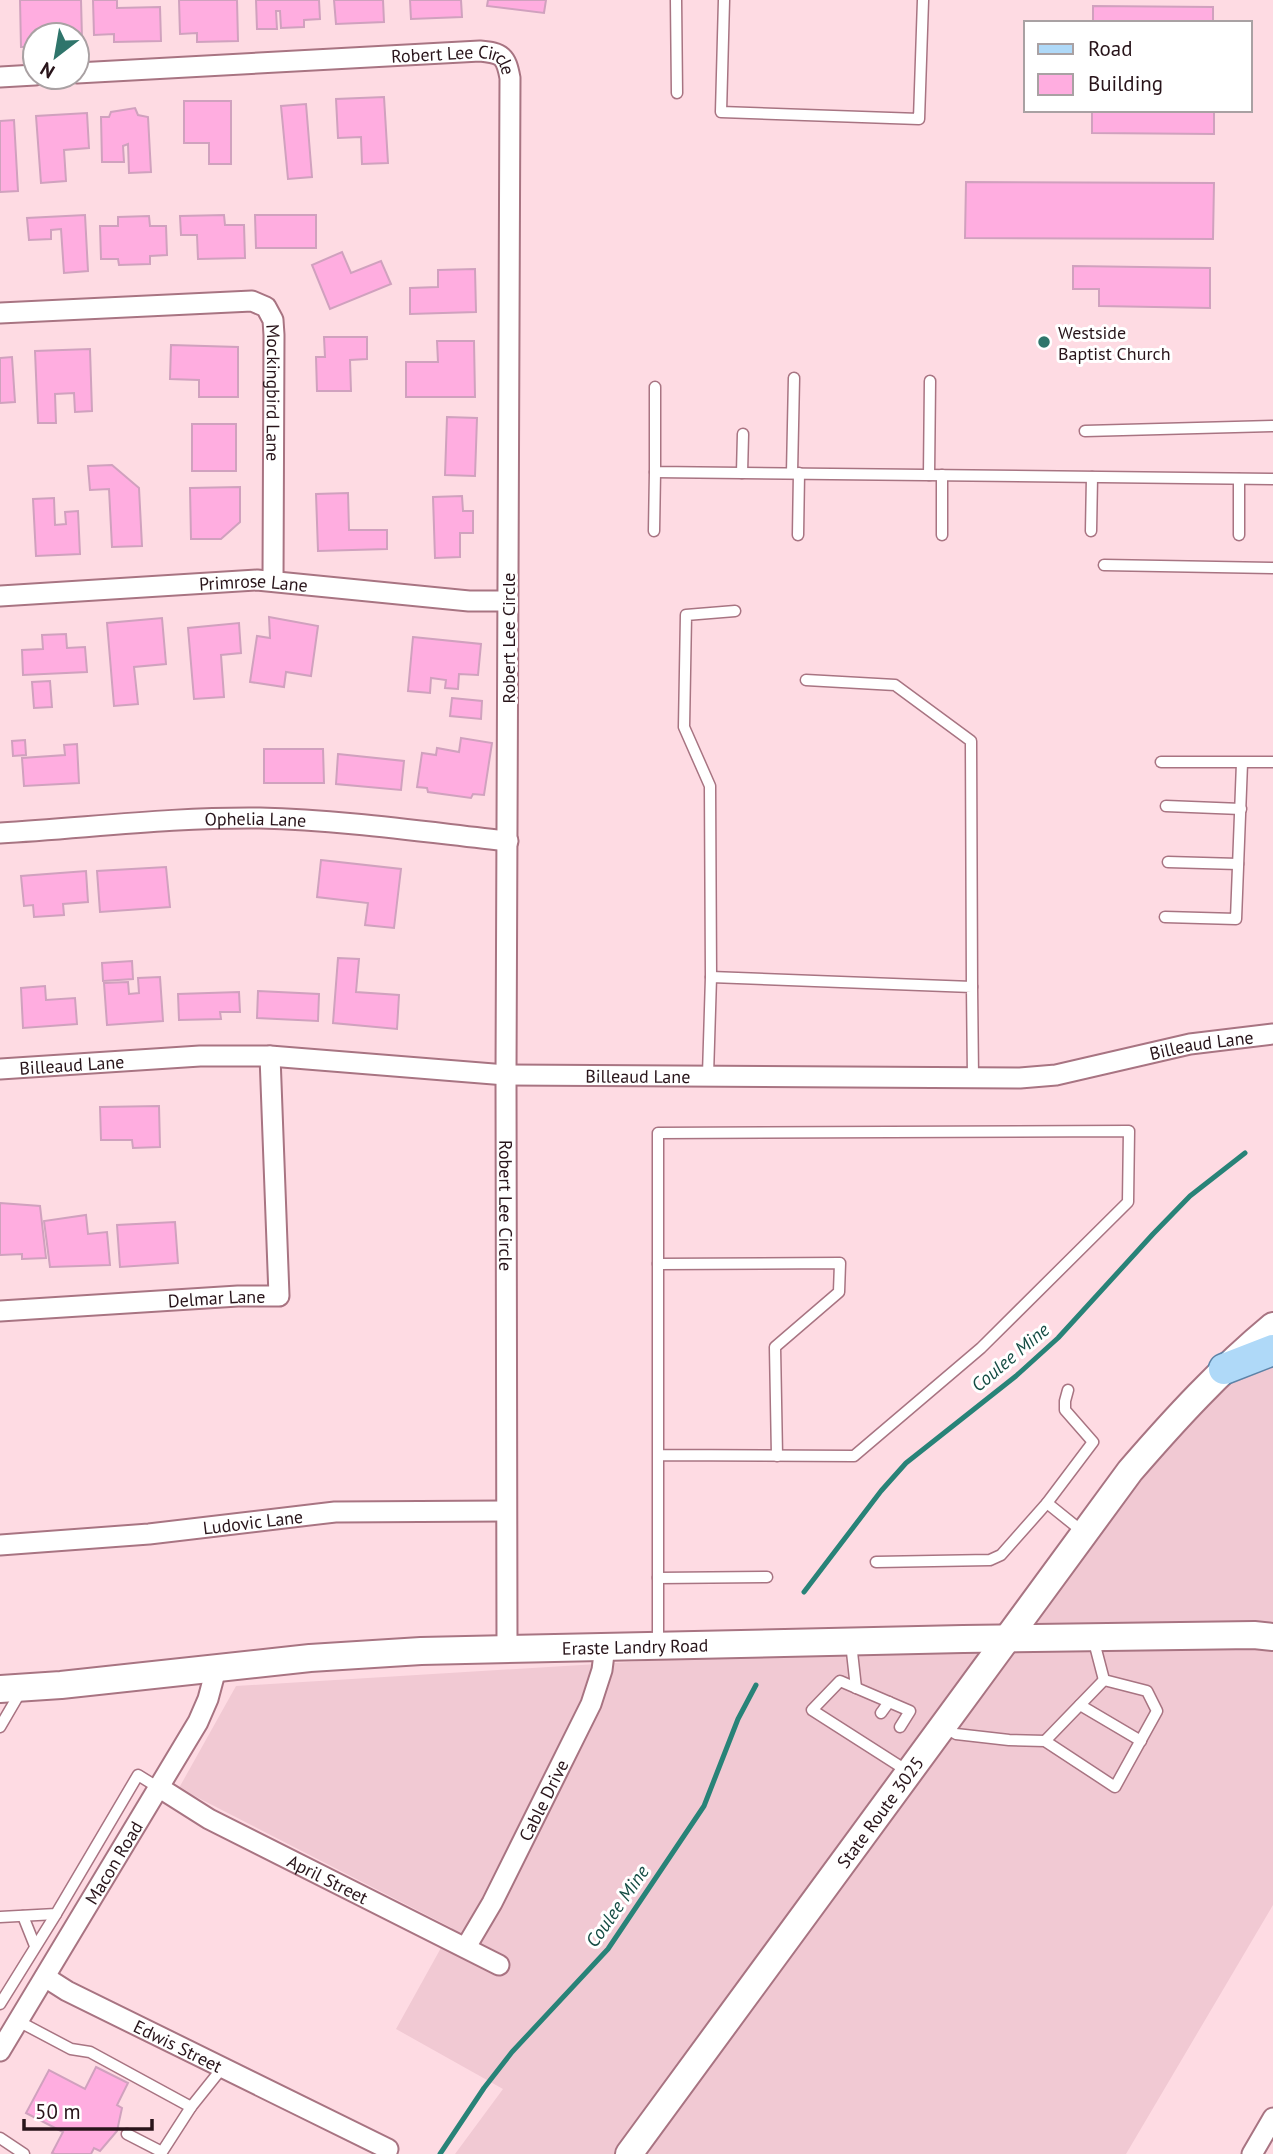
<svg xmlns="http://www.w3.org/2000/svg" width="1273" height="2154" font-family="'PT Sans',sans-serif">
<style>
.built{fill:#f1c9d3}
.lines{fill:none;stroke-linecap:round;stroke-linejoin:round}
.stream{stroke:#288378;stroke-width:5}
.building{fill:#ffade0;stroke:#d0a1be;stroke-width:2}
.lane-casing{stroke:#a87482;stroke-width:13}
.street-casing{stroke:#a87482;stroke-width:23}
.secondary-casing{stroke:#a87482;stroke-width:30}
.primary-casing{stroke:#5d83a7;stroke-width:33}
.lane{stroke:#fff;stroke-width:10}
.street{stroke:#fff;stroke-width:19}
.secondary{stroke:#fff;stroke-width:26}
.primary{stroke:#afd9f8;stroke-width:30}
.poi-dot{fill:#2f756b;stroke:#fff;stroke-width:2.5}
.labels{text-anchor:middle;dominant-baseline:central;stroke-width:6;stroke-linejoin:round;paint-order:stroke}
.street-label{font-size:18px;fill:#28141a;stroke:#fff}
.poi-label{font-size:18px;fill:#28141a;stroke:#fff;text-anchor:start}
.water-label{font-size:19px;font-style:italic;fill:#154c44;stroke:#fff}
</style>
<rect width="100%" height="100%" fill="#fedbe3"/>
<path class="built" d="M1273,1337V1905L1126,2154H455L503,2089L396,2029L452,1928L179,1788L236,1686L1006,1639L1130,1471Z"/>
<g class="lines">
<g class="stream">
<path d="M804,1592L881,1491L906,1463L1016,1376L1058,1338L1153,1234L1190,1196L1245,1153"/>
<path d="M440,2154L484,2088L512,2052L608,1949L704,1806L738,1719L756,1685"/>
</g>
</g>
<g class="building">
<path d="M20,0H81L82,38H77V35H35V47H21Z"/>
<path d="M93,0H117V8L160,7L161,41L114,42V34L94,35Z"/>
<path d="M179,0H237L238,41L197,42V33L180,34Z"/>
<path d="M256,0H319L320,19L304,20V27L281,28L280,11H276L277,29H257Z"/>
<path d="M334,0H383L384,22L336,24Z"/>
<path d="M410,0H461L462,17L411,19Z"/>
<path d="M488,0H546L544,13L487,6Z"/>
<path d="M1093,6L1213,7V23H1093Z"/>
<path d="M384,97L388,163L362,164L361,137L338,138L336,99Z"/>
<path d="M184,101H231V164H209V143H184Z"/>
<path d="M306,104L312,177L288,179L281,106Z"/>
<path d="M135,108L138,115L148,117L151,172L129,173L128,144L123,146L124,162H102L101,117H109L111,112Z"/>
<path d="M1092,110H1214V134L1092,133Z"/>
<path d="M87,113L89,148L64,150L66,181L41,183L36,116Z"/>
<path d="M14,120L18,191L0,192V121Z"/>
<path d="M966,182L1214,183L1213,239L965,238Z"/>
<path d="M85,215L88,271L64,273L61,229L51,230V239L29,240L27,218Z"/>
<path d="M224,215L225,225H244L245,258L198,259L197,235H181L180,216Z"/>
<path d="M255,215H316V248H256Z"/>
<path d="M149,216L150,226H166L167,255L150,256V264L119,265L118,259H101L100,226H118V217Z"/>
<path d="M342,252L351,273L381,261L391,284L330,309L312,265Z"/>
<path d="M1073,266L1210,268V308L1099,306V289H1073Z"/>
<path d="M475,269L476,312L410,314V288L438,287V270Z"/>
<path d="M324,337H367V359L350,360L351,391H317L316,357H325Z"/>
<path d="M437,341H474L475,397H406V362H438Z"/>
<path d="M171,345L238,347V397H199V380L170,379Z"/>
<path d="M90,349L92,411L75,412L74,393L55,394L56,423H38L35,351Z"/>
<path d="M12,357L15,402L0,403V358Z"/>
<path d="M447,417L477,418L475,476L445,475Z"/>
<rect x="192" y="424" width="44" height="47"/>
<path d="M112,465L139,488L142,546L112,547L109,489L90,490L88,466Z"/>
<path d="M240,487V522L221,539H191L190,488Z"/>
<path d="M348,493L349,530H387V549L318,551L316,494Z"/>
<path d="M462,496L463,511H473V533H460V557L435,558L433,497Z"/>
<path d="M54,498L55,525L66,524L65,512L78,511L80,554L36,556L33,499Z"/>
<path d="M269,617L318,626L311,676L286,672L284,687L250,682L257,636L270,638Z"/>
<path d="M162,618L166,664L134,667L138,704L114,706L107,623Z"/>
<path d="M239,623L241,653L221,655L224,697L194,699L188,628Z"/>
<path d="M66,634L67,648L85,647L87,672L23,675L22,650L43,649L42,635Z"/>
<path d="M413,637L481,644L478,675L459,674L458,689L445,688L446,680L431,678L430,693L408,691Z"/>
<path d="M50,681L52,707L34,708L32,682Z"/>
<path d="M452,698L482,701L481,719L450,716Z"/>
<path d="M461,738L492,743L484,795L473,794L471,798L428,792L427,788L417,787L422,753L436,755L437,748L459,752Z"/>
<path d="M25,740L26,755L13,756L12,741Z"/>
<path d="M77,744L79,783L24,786L22,758L65,755L64,745Z"/>
<path d="M264,749H323L324,783H264Z"/>
<path d="M338,754L404,761L401,790L336,784Z"/>
<path d="M321,860L401,869L394,928L365,925L368,903L317,897Z"/>
<path d="M166,867L170,907L100,912L97,871Z"/>
<path d="M86,871L88,902L63,904L64,915L34,917L33,905L24,906L21,876Z"/>
<path d="M338,958L359,959L356,992L399,995L397,1029L333,1023Z"/>
<path d="M132,961L133,979L103,981L102,963Z"/>
<path d="M160,977L163,1021L107,1025L104,983L128,982L129,994L139,993L138,978Z"/>
<path d="M45,986L46,1000L75,998L77,1024L23,1028L21,988Z"/>
<path d="M258,991L319,994L318,1021L257,1018Z"/>
<path d="M239,992L240,1012H220L221,1019L179,1020L178,994Z"/>
<path d="M159,1106L160,1147L133,1148L132,1140H101L100,1107Z"/>
<path d="M0,1203L40,1206L46,1258L22,1259V1254L0,1255Z"/>
<path d="M86,1215L88,1234L107,1232L110,1265L50,1267L44,1221Z"/>
<path d="M175,1222L178,1263L120,1267L117,1225Z"/>
<path d="M96,2067L128,2083L117,2105L122,2108L117,2131L100,2151L94,2148L91,2154H55L52,2153L63,2132L26,2113L49,2070L85,2089Z"/>
</g>
<g class="lines">
<g class="lane-casing">
<g id="lane">
<path d="M676,0L677,93"/>
<path d="M724,0L721,112L919,119L923,0"/>
<path d="M655,387V472L1273,479"/>
<path d="M1085,431L1273,426"/>
<path d="M742,473L743,434"/>
<path d="M792,473L794,378"/>
<path d="M929,475L930,381"/>
<path d="M654,531L655,472"/>
<path d="M1091,531L1092,477"/>
<path d="M798,535L799,473"/>
<path d="M942,535V475"/>
<path d="M1239,535V479"/>
<path d="M1104,565L1273,568"/>
<path d="M806,680L895,685L971,741L972,987"/>
<path d="M1161,762H1273"/>
<path d="M1166,806L1241,809"/>
<path d="M1168,862L1238,864"/>
<path d="M1165,917L1236,919L1242,763"/>
<path d="M711,977L710,786L684,727L686,615L735,611"/>
<path d="M708,1075L711,977L972,987L973,1077"/>
<path d="M658,1264L840,1263L839,1292L775,1347L777,1456"/>
<path d="M1068,1390L1065,1401V1410L1093,1442L1047,1503L1083,1532"/>
<path d="M658,1455L854,1456L981,1348L1128,1202L1129,1131L658,1133V1645"/>
<path d="M876,1562L990,1560L1001,1555L1047,1503"/>
<path d="M658,1578L767,1577"/>
<path d="M851,1643L856,1688"/>
<path d="M1080,1705L1141,1741"/>
<path d="M881,1713L889,1702"/>
<path d="M0,1727L21,1691"/>
<path d="M900,1727L910,1711L840,1681L812,1710L909,1772"/>
<path d="M944,1727L956,1734L1009,1740L1045,1741L1115,1787L1157,1711L1147,1691L1104,1680L1093,1638"/>
<path d="M1045,1741L1104,1680"/>
<path d="M23,1916L35,1946"/>
<path d="M0,1917L56,1914L138,1775L159,1788"/>
<path d="M0,2004L56,1914"/>
<path d="M18,2021L71,2049L90,2052L191,2107"/>
<path d="M127,2134L162,2152L191,2107L223,2067"/>
<path d="M0,2138L24,2154"/>
</g>
</g>
<g class="street-casing">
<g id="street">
<path id="s1" d="M77,73L480,51C502,53 506,56 510,78L506,1075L507,1648"/>
<path d="M0,77L35,75"/>
<path id="s2" d="M0,313L252,301L266,307L273,320L274,335L273,580"/>
<path id="s3" d="M0,596L257,580L469,601H507"/>
<path id="s4" d="M0,833C86,828 173,817 260,818C343,820 425,832 508,841"/>
<path id="s5" d="M0,1069L200,1056H270L506,1075L1020,1078L1056,1075L1190,1044L1273,1034"/>
<path id="s6" d="M0,1311L238,1296H279L270,1056"/>
<path id="s7" d="M0,1545L149,1534L335,1512L505,1511"/>
<path id="s8" d="M160,1788L209,1819L499,1965"/>
<path id="s9" d="M466,1947L492,1903L591,1704L602,1670L605,1646"/>
<path id="s10" d="M45,1977L67,1991L388,2149"/>
<path id="s11" d="M0,2051L198,1722L208,1699L216,1669"/>
<path d="M1252,2154L1273,2118"/>
</g>
</g>
<g class="secondary-casing">
<g id="secondary">
<path id="s12" d="M0,1689L61,1685L310,1658L421,1651L963,1639L1254,1635L1273,1637"/>
<path id="s13" d="M629,2154L1130,1471C1175,1419 1220,1370 1273,1326"/>
</g>
</g>
<g class="primary-casing">
<path id="primary" d="M1224,1369L1273,1350"/>
</g>
<use href="#lane" class="lane"/>
<use href="#street" class="street"/>
<use href="#secondary" class="secondary"/>
<use href="#primary" class="primary"/>
</g>
<circle class="poi-dot" cx="1044" cy="342" r="7"/>
<g class="labels">
<g class="street-label">
<text stroke="none"><textPath href="#s1" startOffset="380">Robert Lee Circle</textPath></text>
<text stroke="none"><textPath href="#s2" startOffset="355">Mockingbird Lane</textPath></text>
<text stroke="none"><textPath href="#s3" startOffset="254">Primrose Lane</textPath></text>
<text transform="translate(508 638) rotate(-90)">Robert Lee Circle</text>
<text stroke="none"><textPath href="#s4" startOffset="256">Ophelia Lane</textPath></text>
<text stroke="none"><textPath href="#s5" startOffset="1206">Billeaud Lane</textPath></text>
<text stroke="none"><textPath href="#s5" startOffset="72">Billeaud Lane</textPath></text>
<text stroke="none"><textPath href="#s5" startOffset="639">Billeaud Lane</textPath></text>
<text stroke="none"><textPath href="#s1" startOffset="1577">Robert Lee Circle</textPath></text>
<text stroke="none"><textPath href="#s6" startOffset="217">Delmar Lane</textPath></text>
<text stroke="none"><textPath href="#s7" startOffset="254">Ludovic Lane</textPath></text>
<text stroke="none"><textPath href="#s12" startOffset="637">Eraste Landry Road</textPath></text>
<text stroke="none"><textPath href="#s9" startOffset="166">Cable Drive</textPath></text>
<text stroke="none"><textPath href="#s13" startOffset="424">State Route 3025</textPath></text>
<text stroke="none"><textPath href="#s11" startOffset="220">Macon Road</textPath></text>
<text stroke="none"><textPath href="#s8" startOffset="191">April Street</textPath></text>
<text stroke="none"><textPath href="#s10" startOffset="150">Edwis Street</textPath></text>
</g>
<g class="poi-label">
<text x="1058" y="332">Westside<tspan x="1058" dy="21">Baptist Church</tspan></text>
</g>
<g class="water-label">
<text transform="translate(1010 1357) rotate(-40)">Coulee Mine</text>
<text transform="translate(617 1906) rotate(-55)">Coulee Mine</text>
</g>
</g>
<rect x="1024" y="21" width="228" height="91" fill="#ffffff" stroke="#a9a1a3" stroke-width="2"/>
<rect x="1038" y="44" width="35" height="10" fill="#afd9f8" stroke="#a9a1a3" stroke-width="2"/>
<text x="1088" y="56" font-size="21" fill="#28141a">Road</text>
<rect x="1038" y="74" width="35" height="21" fill="#ffade0" stroke="#a9a1a3" stroke-width="2"/>
<text x="1088" y="91" font-size="21" fill="#28141a">Building</text>
<g transform="translate(56 56) rotate(211)"><circle r="33" fill="#ffffff" stroke="#a9a1a3" stroke-width="2"/>
<path d="M0-5L12 26L0 18L-12 26Z" fill="#2f756b"/>
<text y="-10" font-size="19" font-weight="bold" text-anchor="middle" fill="#28141a">N</text>
</g>
<path d="M24 2119v10h128v-10" fill="none" stroke="#28141a" stroke-width="3.5"/>
<text x="35" y="2119" font-size="21" fill="#28141a" stroke="#ffffff" stroke-width="5" paint-order="stroke">50 m</text>
</svg>
